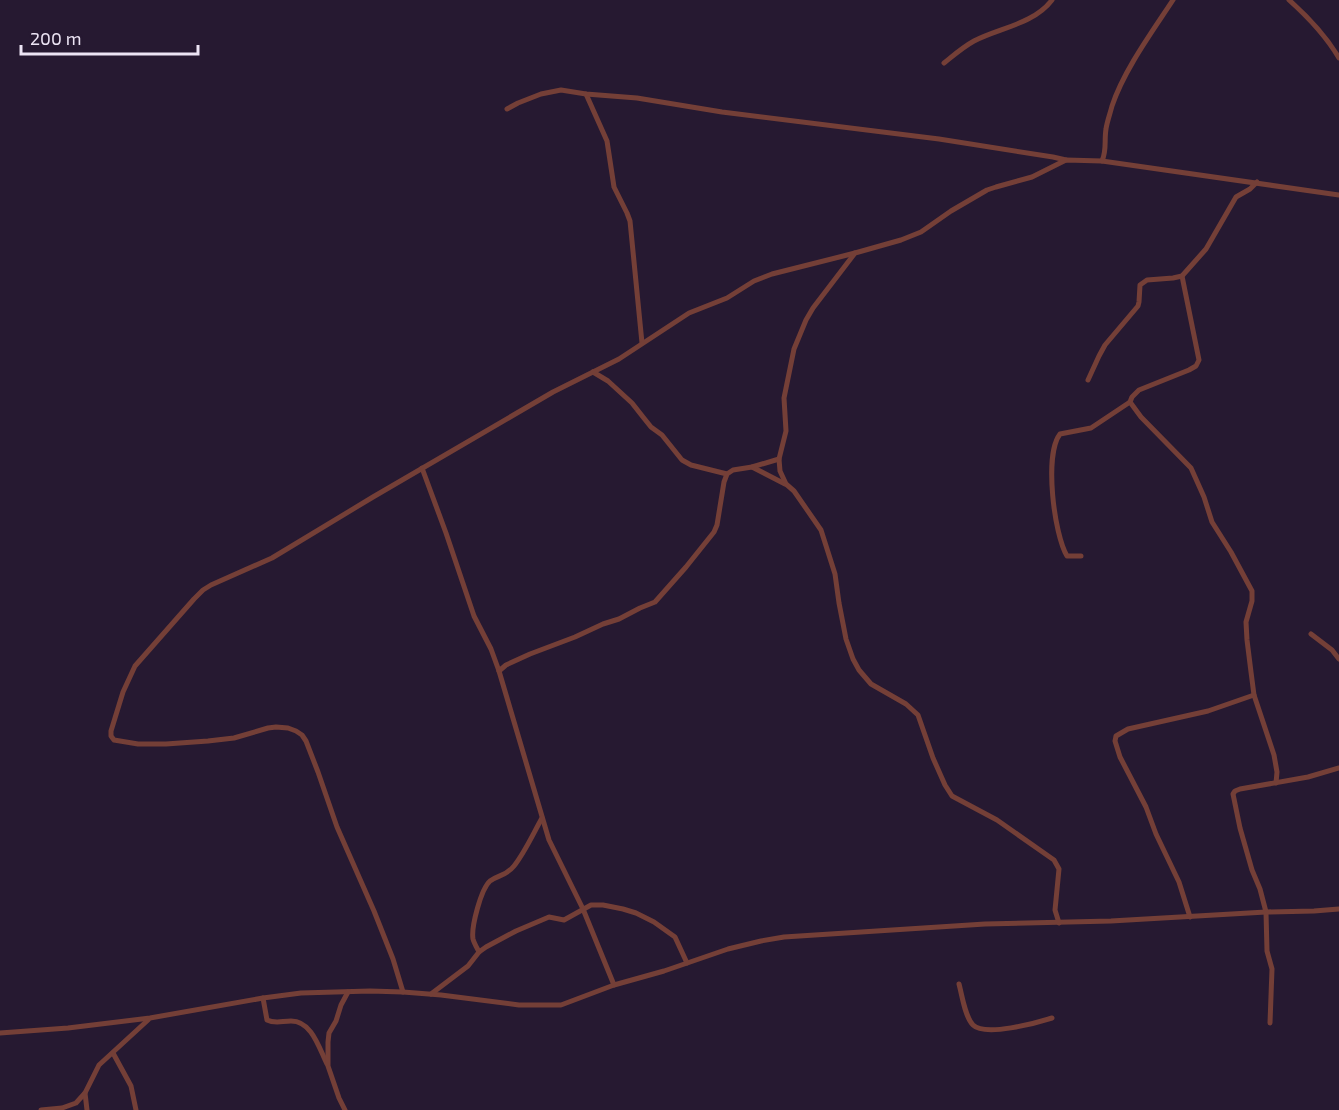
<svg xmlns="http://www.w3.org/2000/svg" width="1339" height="1110" font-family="'Exo 2',sans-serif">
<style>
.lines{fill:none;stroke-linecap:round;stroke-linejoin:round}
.minor{stroke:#743f37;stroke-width:5}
</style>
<rect width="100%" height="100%" fill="#261931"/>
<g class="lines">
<g class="minor">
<path d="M1289,0C1308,17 1326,36 1339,58"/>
<path d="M944,63C954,55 963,47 974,41C999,28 1034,24 1052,0"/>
<path d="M586,94L607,141L614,187L627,213L630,221L642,343"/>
<path d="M507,109L518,103L541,94L561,90L586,94L637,98L722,112L939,139L1053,157L1066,160"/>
<path d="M1102,161C1107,150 1104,141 1106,129C1107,122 1110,114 1112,106C1124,70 1152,32 1173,0"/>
<path d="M1182,276L1199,360L1196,366L1189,370L1139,390L1132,397L1130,402L1141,417L1191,468L1204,497L1212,522L1231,552L1252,591V601L1246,622L1247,640L1251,672L1254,695L1274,755L1277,772L1276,783"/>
<path d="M593,372L608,381L632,403L643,417L651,427L662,435L682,460L691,465L727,474"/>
<path d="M1088,380L1099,356L1105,345L1138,306L1139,302L1140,285L1147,280L1173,278L1182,276L1206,249L1236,197L1250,189L1257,182"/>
<path d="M752,467L785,484"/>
<path d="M422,468L446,533L474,616L491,649L499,671L549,840L583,909L614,985"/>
<path d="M1081,556H1067C1054,534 1044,455 1060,434L1091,428L1130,402"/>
<path d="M1311,634L1332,650L1339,659"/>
<path d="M499,671L506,665L530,654L575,637L603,624L619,619L640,608L655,602L686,567L714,532L717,525L724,482L727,474L733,470L752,467L779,459"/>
<path d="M1190,917L1179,882L1156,834L1146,807L1120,757L1115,741L1116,736L1128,729L1208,711L1254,695"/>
<path d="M1059,923L1055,910L1059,869L1054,860L997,820L952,796L945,785L933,758L918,715L906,704L871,684L859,670L853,659L846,639L839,603L835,574L821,530L794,491L786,484L780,471L779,459L786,431L784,398L794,349L806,320L813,308L855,253L901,240L921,232L951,211L987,190L996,187L1032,177L1066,160L1102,161L1339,195"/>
<path d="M479,952C477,948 474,943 473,939C471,927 481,889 490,881C498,875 506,876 514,866C525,852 533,834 542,818"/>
<path d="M959,984C962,995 965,1017 973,1025C985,1037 1036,1023 1052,1018"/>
<path d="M403,992L393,959L374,911L337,827L318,772L306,741L302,735L296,731L288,728L276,727L268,728L234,738L208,741L166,744H138L114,740L111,736V731L123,692L135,666L194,599L203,590L211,585L272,558L373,497L553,392L619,359L689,313L727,298L754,281L772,274L855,253"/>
<path d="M431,994L468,966L479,952L486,947L516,931L549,917L564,920L591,905H603L623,909L636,913L654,922L675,937L687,963"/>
<path d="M263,998L267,1020C275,1024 282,1021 291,1021C312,1021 319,1048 327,1064"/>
<path d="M1270,1023L1272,969L1267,951L1266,912L1260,889L1252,870L1240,828L1233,794L1235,791L1240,789L1308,777L1339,768"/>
<path d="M0,1033L68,1028L150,1018L263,998L301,993L370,991L403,992L441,995L519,1005H561L614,985L664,971L728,949L761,941L784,937L985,924L1111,921L1266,912L1314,911L1339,909"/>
<path d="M113,1053L131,1086L136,1110"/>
<path d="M85,1093L87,1110"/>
<path d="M41,1110L62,1108L76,1103L85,1093L99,1065L148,1020"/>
<path d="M345,1110L339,1098L328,1066V1042L329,1033L336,1021L341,1005L348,992"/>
</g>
</g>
<path d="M21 45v9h177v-9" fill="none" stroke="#ece4f4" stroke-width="3"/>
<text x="30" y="45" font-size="18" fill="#ece4f4" stroke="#261931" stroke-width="4.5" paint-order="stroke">200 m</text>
</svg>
